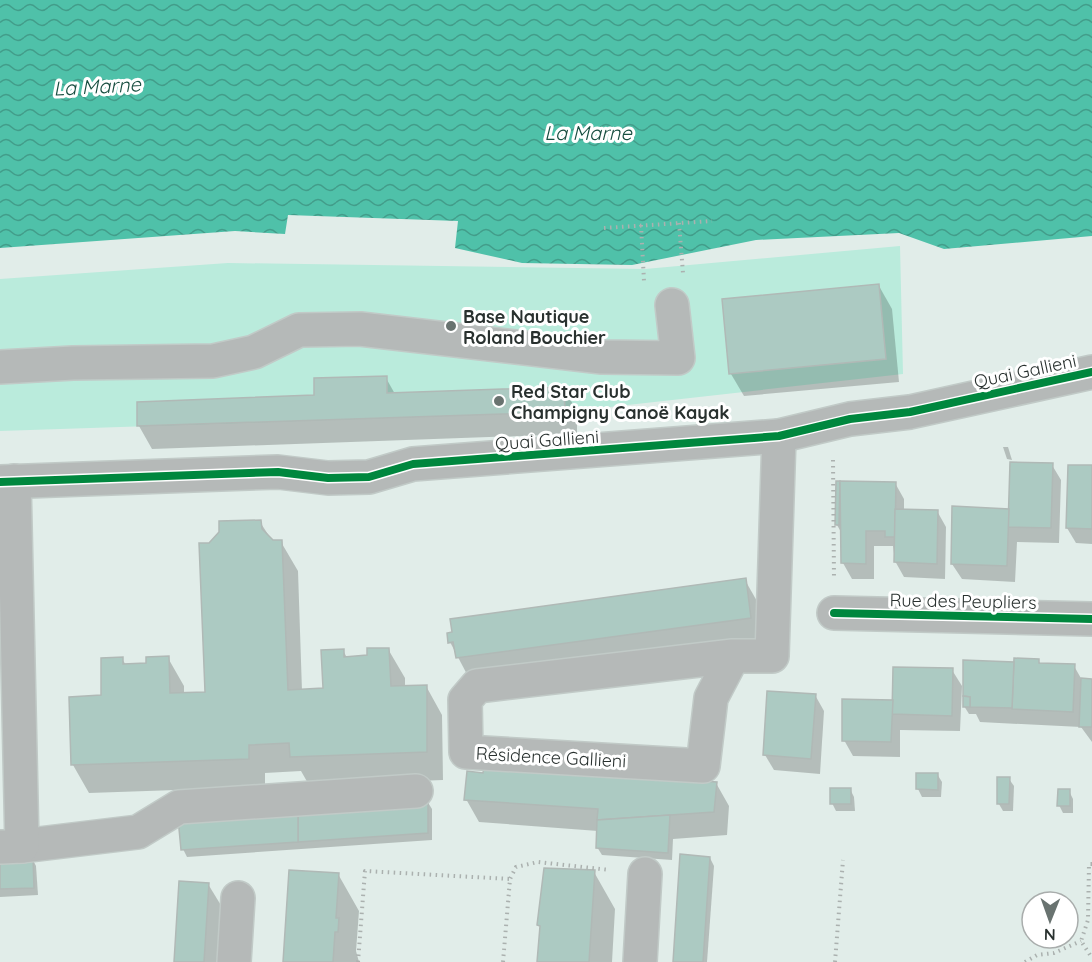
<svg xmlns="http://www.w3.org/2000/svg" width="1092" height="962" font-family="Quicksand,sans-serif">
<style>
.park{fill:#baebdc}
.water{fill:url(#water-waves)}
.shadow{fill:#0003}
.building{fill:#accac2;stroke:#b0b9b6;stroke-width:1.5}
.lines{fill:none;stroke-linecap:round;stroke-linejoin:round}
.minor-casing{stroke:#c1cac7;stroke-width:36}
.path{stroke:#abb1af;stroke-width:4;stroke-dasharray:1.5 4.5;stroke-linecap:butt}
.minor{stroke:#b5b9b8;stroke-width:33}
.cycleway-casing{stroke:#fff;stroke-width:11}
.cycleway{stroke:#00873e;stroke-width:8}
.poi-dot{fill:#697370;stroke:#fff;stroke-width:2}
.labels{text-anchor:middle;dominant-baseline:central;stroke-width:6;stroke-linejoin:round;paint-order:stroke}
.poi-label{font-size:18px;font-weight:bold;fill:#29312f;stroke:#fff;text-anchor:start}
.street-label{font-size:18px;fill:#29312f;stroke:#fff}
.water-label{font-size:20px;font-style:italic;fill:#174e40;stroke:#fff}
</style>
<defs>
<pattern id="water-waves" width="16" height="10" patternUnits="userSpaceOnUse" patternTransform="scale(1.5)"><rect width="16" height="10" fill="#4fc1a9"/><path d="M0 5q4-4 8 0t8 0" fill="none" stroke="#429d8a"/></pattern>
</defs>
<rect width="100%" height="100%" fill="#e1ede9"/>
<path class="park" d="M900,246L903,374L565,412L0,431V279L228,263L645,269Z"/>
<path class="water" d="M0,0H1092V236L944,249L899,233L756,240L632,265L522,263L455,248L458,221L288,215L285,234L235,231L0,248Z"/>
<g class="shadow">
<path d="M879,286L892,309L899,382L744,396L731,374Z"/>
<path d="M386,378L395,394L564,389L577,411V434L152,449L139,426V403L315,397Z"/>
<path d="M1003,447H1008L1012,460L1007,459Z"/>
<path d="M1052,465L1061,480L1059,543L1017,542L1015,582L962,579L952,564L1010,510Z"/>
<path d="M1092,467V544L1076,543L1067,528Z"/>
<path d="M838,483H895L904,499V511H937L946,527L945,579L904,577L895,561L893,546H874V579H852L843,563L841,532L837,525Z"/>
<path d="M260,522L273,542H281L298,571L302,691L324,690L343,650L347,658L369,656L388,649L405,678V687L426,686L442,715L443,780L309,785L301,771L265,773V787L89,793L73,765L122,659L126,665L147,664L168,658L184,686V694H207L209,544Z"/>
<path d="M0,561L7,653L0,654Z"/>
<path d="M745,580L758,603L763,641L470,680L450,642Z"/>
<path d="M1038,660L1041,665L1074,666L1082,680H1092V742L1081,727L980,722L976,714H969L964,706L1015,663Z"/>
<path d="M952,670L962,686L960,731L900,730V757L853,756L844,740L894,702Z"/>
<path d="M815,695L824,711L820,774L774,770L765,755Z"/>
<path d="M937,774L942,782L941,797H922L918,789Z"/>
<path d="M1009,779L1014,786L1013,811H1003L999,804Z"/>
<path d="M716,783L729,806L727,835L673,839L672,860L602,855L597,847L598,831L479,822L466,799Z"/>
<path d="M850,789L854,797L855,811H836L832,803Z"/>
<path d="M1069,791L1073,799V813H1063L1059,805Z"/>
<path d="M427,801L432,809V840L187,857L183,849Z"/>
<path d="M32,858L36,866L38,895L0,897V860Z"/>
<path d="M710,858L714,866L707,962H674Z"/>
<path d="M594,872L615,909L612,962H538L541,929L539,925Z"/>
<path d="M338,874L359,911L356,951L359,962H284Z"/>
<path d="M208,884L222,907L218,962H175Z"/>
</g>
<g class="building">
<path d="M879,284L886,359L729,374L722,299Z"/>
<path d="M387,376V393L564,387L565,412L137,426V402L314,395V378Z"/>
<path d="M1010,462L1053,463L1051,528L1008,527Z"/>
<path d="M1068,465H1092V529L1066,528Z"/>
<path d="M836,481H840L839,525H835Z"/>
<path d="M840,481L896,482L895,537H885V531H866V564L841,563Z"/>
<path d="M952,506L1009,509L1007,566L951,564Z"/>
<path d="M895,509L938,510L937,564L894,562Z"/>
<path d="M261,520L262,529L273,540H282L288,690L323,688L321,650L344,649V657L367,655V648H389L391,686L427,685V752L290,757L289,743L249,745V759L71,765L69,697L101,695V658L123,657V664L146,663V657L169,656L170,693L205,692L199,543H209L219,532V521Z"/>
<path d="M746,578L751,618L456,658L453,642L448,643L447,633L452,632L450,619Z"/>
<path d="M1014,658L1039,659V663L1075,664L1073,712L1012,709Z"/>
<path d="M963,660L1014,662L1012,708L970,707V697L963,696Z"/>
<path d="M893,667L953,668L952,716L892,714Z"/>
<path d="M1081,678L1092,679V727H1079Z"/>
<path d="M767,691L816,694L811,759L763,755Z"/>
<path d="M963,696L970,697V707H963Z"/>
<path d="M842,699L893,700L891,742L842,741Z"/>
<path d="M484,767L717,782L714,812L597,820L598,809L464,800L467,771L483,773Z"/>
<path d="M916,773H938V790L916,789Z"/>
<path d="M997,777H1010L1009,804H997Z"/>
<rect x="830" y="788" width="21" height="16"/>
<path d="M1058,789H1070V806H1057Z"/>
<path d="M428,800V833L298,842V810Z"/>
<path d="M298,810V842L181,850L178,818Z"/>
<path d="M670,815L668,853L596,848L597,820Z"/>
<path d="M680,854L710,857L703,962H673Z"/>
<path d="M33,857L34,888L0,889V858Z"/>
<path d="M544,868L595,870L589,962H537L540,926L537,925Z"/>
<path d="M289,870L339,873L336,918H339L338,932H335L333,962H283Z"/>
<path d="M179,881L209,883L204,962H174Z"/>
</g>
<g class="lines">
<g class="minor-casing">
<g id="minor">
<path d="M0,367L73,363L213,361L254,352L299,330L360,329L602,357L678,358L672,305"/>
<path d="M0,482L278,472L328,478L369,477L413,464L779,436L850,419L910,412L1092,372"/>
<path d="M834,613L1092,619"/>
<path d="M733,656L711,698L703,766L466,752L465,700L477,686L733,656H772L779,436"/>
<path d="M22,846L138,832L179,807L416,791"/>
<path d="M2,847L22,846L14,481"/>
<path d="M234,962L238,898"/>
<path d="M640,962L645,874"/>
</g>
</g>
<g class="path">
<path d="M679,223L683,273"/>
<path d="M641,225L644,281"/>
<path d="M604,228L712,221"/>
<path d="M833,460L834,579"/>
<path d="M1092,864H1089L1088,920L1081,941L1092,958"/>
<path d="M358,962L365,871L510,879"/>
<path d="M503,962L510,879L516,867L538,862L610,870"/>
<path d="M835,962L843,860"/>
<path d="M1025,962L1037,955L1054,953L1081,941"/>
</g>
<use href="#minor" class="minor"/>
<g class="cycleway-casing">
<g id="cycleway">
<path d="M0,482L278,472L328,478L369,477L413,464L779,436L850,419L910,412L1092,372"/>
<path d="M834,613L1092,619"/>
</g>
</g>
<use href="#cycleway" class="cycleway"/>
</g>
<g class="poi-dot">
<circle cx="451" cy="326" r="6"/>
<circle cx="499" cy="401" r="6"/>
</g>
<g class="labels">
<g class="poi-label">
<text x="463" y="316">Base Nautique<tspan x="463" dy="21">Roland Bouchier</tspan></text>
<text x="511" y="391">Red Star Club<tspan x="511" dy="21">Champigny Canoë Kayak</tspan></text>
</g>
<g class="street-label">
<text transform="translate(1025 371) rotate(-12)">Quai Gallieni</text>
<text transform="translate(547 440) rotate(-4)">Quai Gallieni</text>
<text transform="translate(963 601) rotate(1)">Rue des Peupliers</text>
<text transform="translate(551 757) rotate(3)">Résidence Gallieni</text>
</g>
<g class="water-label">
<text transform="translate(97 86) rotate(-3)">La Marne</text>
<text x="588" y="132">La Marne</text>
</g>
</g>
<g transform="translate(1050 920) rotate(181)"><circle r="28" fill="#ffffff" stroke="#a9adac" stroke-width="1.5"/>
<path d="M0-4.5L10 22L0 15L-10 22Z" fill="#697370"/>
<text y="-9" font-size="16" font-weight="bold" text-anchor="middle" fill="#29312f">N</text>
</g>
</svg>
